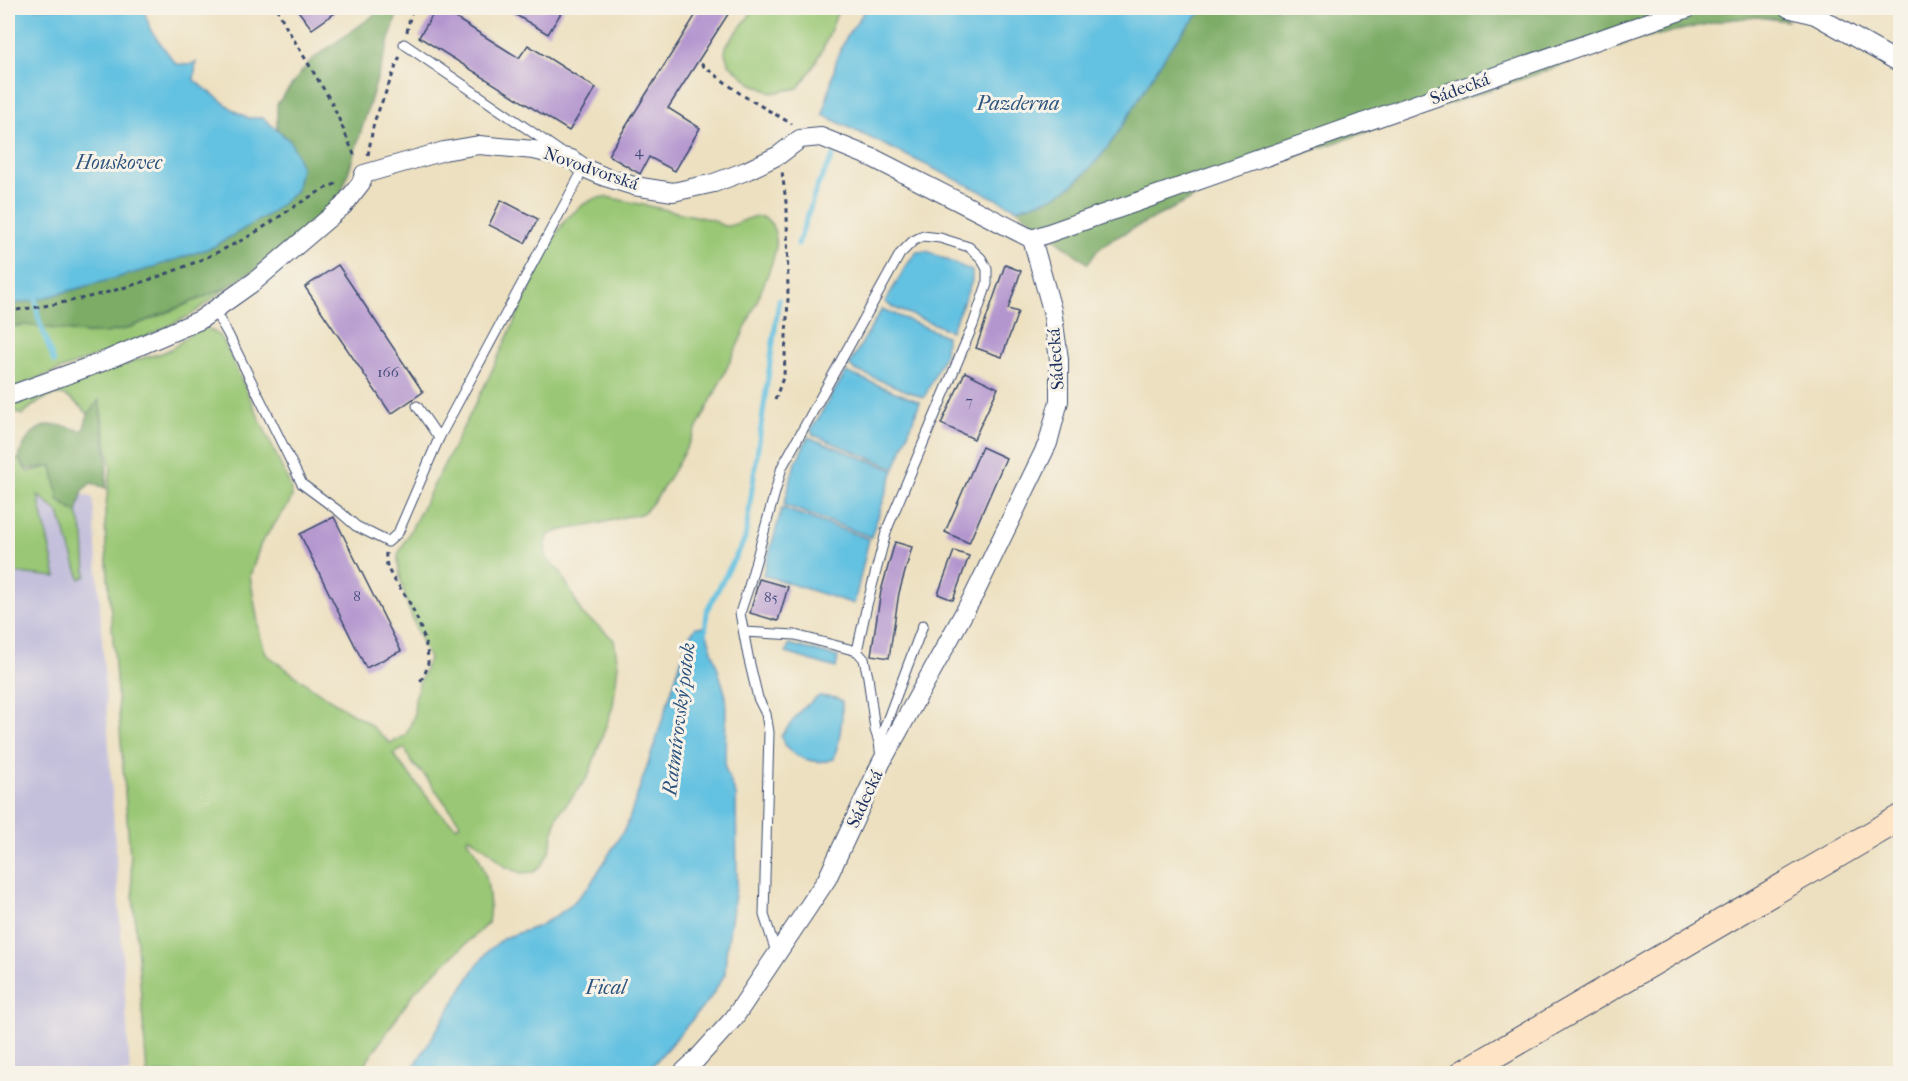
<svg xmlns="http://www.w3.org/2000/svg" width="1908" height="1081" font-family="'IM FELL French Canon',serif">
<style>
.industrial{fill:#c4c0db}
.green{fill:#9ac774;stroke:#5a7b69;stroke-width:1.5;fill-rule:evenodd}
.forest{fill:#7bac66;stroke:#4b6e62;stroke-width:1.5}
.water{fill:#63c1e1;stroke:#3f78a0;stroke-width:1.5}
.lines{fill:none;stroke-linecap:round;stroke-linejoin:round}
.stream{stroke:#63c1e1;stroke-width:5}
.building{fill:#b496cf}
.service-casing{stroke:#3a4a6d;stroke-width:11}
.minor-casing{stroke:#3a4a6d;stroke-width:20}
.secondary-casing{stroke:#3a4a6d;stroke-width:28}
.path{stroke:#3a4a6d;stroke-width:3;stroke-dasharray:4.5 4.5;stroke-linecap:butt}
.service{stroke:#fff;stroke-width:9}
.minor{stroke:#fff;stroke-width:18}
.secondary{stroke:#fee4c5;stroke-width:26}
.labels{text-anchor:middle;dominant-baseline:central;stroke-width:6;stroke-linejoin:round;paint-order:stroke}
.number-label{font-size:15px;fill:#41497a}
.street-label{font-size:18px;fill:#1b2f5e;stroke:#f7f3e8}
.water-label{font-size:20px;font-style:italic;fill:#2d547f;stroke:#f7f3e8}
</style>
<rect width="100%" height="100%" fill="#f7f3e8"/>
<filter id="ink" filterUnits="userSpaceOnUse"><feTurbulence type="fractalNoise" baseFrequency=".0167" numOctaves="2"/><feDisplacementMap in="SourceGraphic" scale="12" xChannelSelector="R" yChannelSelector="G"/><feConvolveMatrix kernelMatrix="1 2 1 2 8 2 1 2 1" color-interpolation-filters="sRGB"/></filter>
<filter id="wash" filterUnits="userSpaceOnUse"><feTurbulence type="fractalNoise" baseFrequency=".008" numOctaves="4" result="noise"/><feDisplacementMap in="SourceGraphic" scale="24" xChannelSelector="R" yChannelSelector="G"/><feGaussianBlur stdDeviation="1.35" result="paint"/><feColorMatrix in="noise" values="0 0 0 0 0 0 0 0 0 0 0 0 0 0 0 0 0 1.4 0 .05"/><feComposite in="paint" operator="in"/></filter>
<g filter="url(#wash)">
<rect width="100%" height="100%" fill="#ede0c0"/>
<path class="industrial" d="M8,465L28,475L93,498L130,1073H8Z"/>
<g class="green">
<path d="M755,8H839C829,36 818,65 798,88L772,93L751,83L729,64L725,54L726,46Z"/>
<path d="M607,197L714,220C718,223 721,226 726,226C739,227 758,205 772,225C775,231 777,241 776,247C771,283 668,500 642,513C637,516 630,516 624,517C610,521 595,525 580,527C569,529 559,529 549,535L545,546L546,558L561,573L583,615L600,627L614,640L618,665L613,706L588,777L557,816L550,850L542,865L534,872L521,873L504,866L492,853L468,836L467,840C486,861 493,895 488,923L415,991L359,1073H147L106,550L105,512L111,468L99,401L88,414C82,408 73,399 65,396C51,391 31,406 22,415L14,411L8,413V401L120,361L126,365C140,356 157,357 171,349C181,343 190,331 203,329C212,328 217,334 223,340L290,485L292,496L289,504L261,543L250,576L260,635L266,654L318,692L368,723L390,743L406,735L414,716L415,699L419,684L429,659C417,634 397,582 398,555L488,379L551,242L566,219L584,204L596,198ZM405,748L411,762L426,777L460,823L457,827L440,813L393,754Z"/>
<path d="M228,287L191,315L143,338L8,390V327L26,325L88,333L126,329Z"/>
<path d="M8,459H19L27,472L52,466L59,501L77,513L84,536L86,576L80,579L59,513L38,495L56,577L8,572Z"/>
</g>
<g class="forest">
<path d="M384,8H399L346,180L338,201L285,250L228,287L126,329L105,333H88L26,325L8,327V305L88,286L296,191L301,168L290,141L277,129V104L310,61Z"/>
<path d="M1206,8H1778L1788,21L1757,17L1726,20L1636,40L1232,178L1111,240L1097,251L1088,264L1017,209C1035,203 1056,198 1071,186C1131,138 1149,57 1206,8Z"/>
<path d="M99,400L107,459L106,488L91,483L83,490L77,513L59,501L52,466L27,469L19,459C21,446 31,430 45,426C57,423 72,428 83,431L88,414Z"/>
</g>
<g class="water">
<path d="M8,8H143L151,31L176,64L189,65L196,62L194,80L235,111L248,118H263L290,141L297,155L301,168L296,191L271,213L213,247L145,270L36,300L8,305Z"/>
<path d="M867,8H1206C1149,57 1131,138 1071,186C1056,198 1035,203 1017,209L823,115L837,58L847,36Z"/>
<path d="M927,251L972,271V281L951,331L892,307L885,302L909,261L917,252Z"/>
<path d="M882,309L946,336L945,353L924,398L855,370L849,365Z"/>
<path d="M846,372L920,402L895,468L813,435L811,430Z"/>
<path d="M808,437L894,470L871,537L784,505L794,467Z"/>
<path d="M782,508L869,539L854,604L763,575Z"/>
<path d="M696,627H705L726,696L725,768L736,795L737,881L726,954L725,974L709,1000L646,1073H410L475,968L489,950L504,938L539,926L559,914L570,906L590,885L627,825L656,740L688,638Z"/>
<path d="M789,644L838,657L836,668L786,653Z"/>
<path d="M819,696L837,698L842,702C843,720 839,742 834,759C815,766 786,757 781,736L802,709Z"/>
</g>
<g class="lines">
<g class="stream">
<path d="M798,244L817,187L833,156"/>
<path d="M35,293L38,317L54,362"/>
<path d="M705,635L707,610L745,539L779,300"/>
</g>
</g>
<g id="blocks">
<g class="building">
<path d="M296,8H342L312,29Z"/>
<path d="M437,8H453L449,14L519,58L528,45L596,88L569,131L419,37Z"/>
<path d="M504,8H564L548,34Z"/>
<path d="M700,8H732L668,108L700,128L675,171L649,157L640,174L608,155Z"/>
<path d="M501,200L538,219L525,243L489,225Z"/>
<path d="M338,265L423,392L391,414L305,287Z"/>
<path d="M1005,265L1021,271L1008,309L1018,312L1002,357L976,348Z"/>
<path d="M965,372L998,388L974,439L941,424Z"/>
<path d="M982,447L1006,458L969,543L945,532Z"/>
<path d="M334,517L401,651L366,668L300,534Z"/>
<path d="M895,542L912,547L899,593L889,658L871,655L881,591Z"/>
<path d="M954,551L969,556L953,600L938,594Z"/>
<path d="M759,579L788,587L778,621L750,613Z"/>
</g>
</g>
</g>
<g filter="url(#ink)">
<use href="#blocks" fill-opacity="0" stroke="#3a4a6d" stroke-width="1.5"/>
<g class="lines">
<g class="service-casing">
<g id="service">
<path d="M404,44L558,150"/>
<path d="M214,310L228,334L302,484L340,512L356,526L388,542L398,533L439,438L584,168"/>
<path d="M417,406L439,438"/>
<path d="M744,632L795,635L857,651L864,659L868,677L875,730L879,742L881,758"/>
<path d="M879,742L923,625"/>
<path d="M777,955L764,915L769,732L766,714L758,698L748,656L740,613L749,586L782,467L900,254L913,241L923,236L940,238L969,247L981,258L987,269V284L973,325L887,529L867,605L857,651"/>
<path d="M8,968V973"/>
</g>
</g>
<g class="minor-casing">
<g id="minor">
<path d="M1788,8L1815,15L1900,63"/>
<path d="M1032,239L1689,8"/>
<path d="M8,396L102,362L200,320L255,281L343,206L361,183L364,174L444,151L479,145L534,150L571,159L584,168L605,177L634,186L673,192L714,183L746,171L779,155L800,139L821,137L873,158L1032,239"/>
<path d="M681,1074L696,1060L734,1018L827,879L881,763L975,593L1048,443L1059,401V359L1052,310L1032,239"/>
</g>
</g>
<g class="secondary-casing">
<path id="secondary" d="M1462,1074L1900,818"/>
</g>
<g class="path">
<path d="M277,8L285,25L332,103L356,159"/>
<path d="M407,32L412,8"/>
<path d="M701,64L742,95L792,124"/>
<path d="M368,155L374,122L400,56"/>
<path d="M8,311C87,302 168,279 240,241C273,224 302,197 338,183"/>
<path d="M775,400L784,375L788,299L787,210L782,171"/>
<path d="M386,553C384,570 396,581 405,595C415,611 429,644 428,663C427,671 423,678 418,684"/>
</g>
<use href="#service" class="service"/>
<use href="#minor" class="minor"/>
<use href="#secondary" class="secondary"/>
</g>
</g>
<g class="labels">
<g class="number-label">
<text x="639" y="151">4</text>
<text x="388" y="372">166</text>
<text x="969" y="401">7</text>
<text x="357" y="596">8</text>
<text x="771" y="597">85</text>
</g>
<g class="street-label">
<text transform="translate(1460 89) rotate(-20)">Sádecká</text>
<text transform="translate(591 169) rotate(19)">Novodvorská</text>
<text transform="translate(1056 359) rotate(-94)">Sádecká</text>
<text transform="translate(865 799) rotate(-65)">Sádecká</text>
</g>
<g class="water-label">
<text x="1018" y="103">Pazderna</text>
<text x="119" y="162">Houskovec</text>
<text transform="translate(679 719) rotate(-83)">Ratmírovský potok</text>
<text x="606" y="987">Fical</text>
</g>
</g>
<rect width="1908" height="1081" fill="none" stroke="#f7f3e8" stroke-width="30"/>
</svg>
